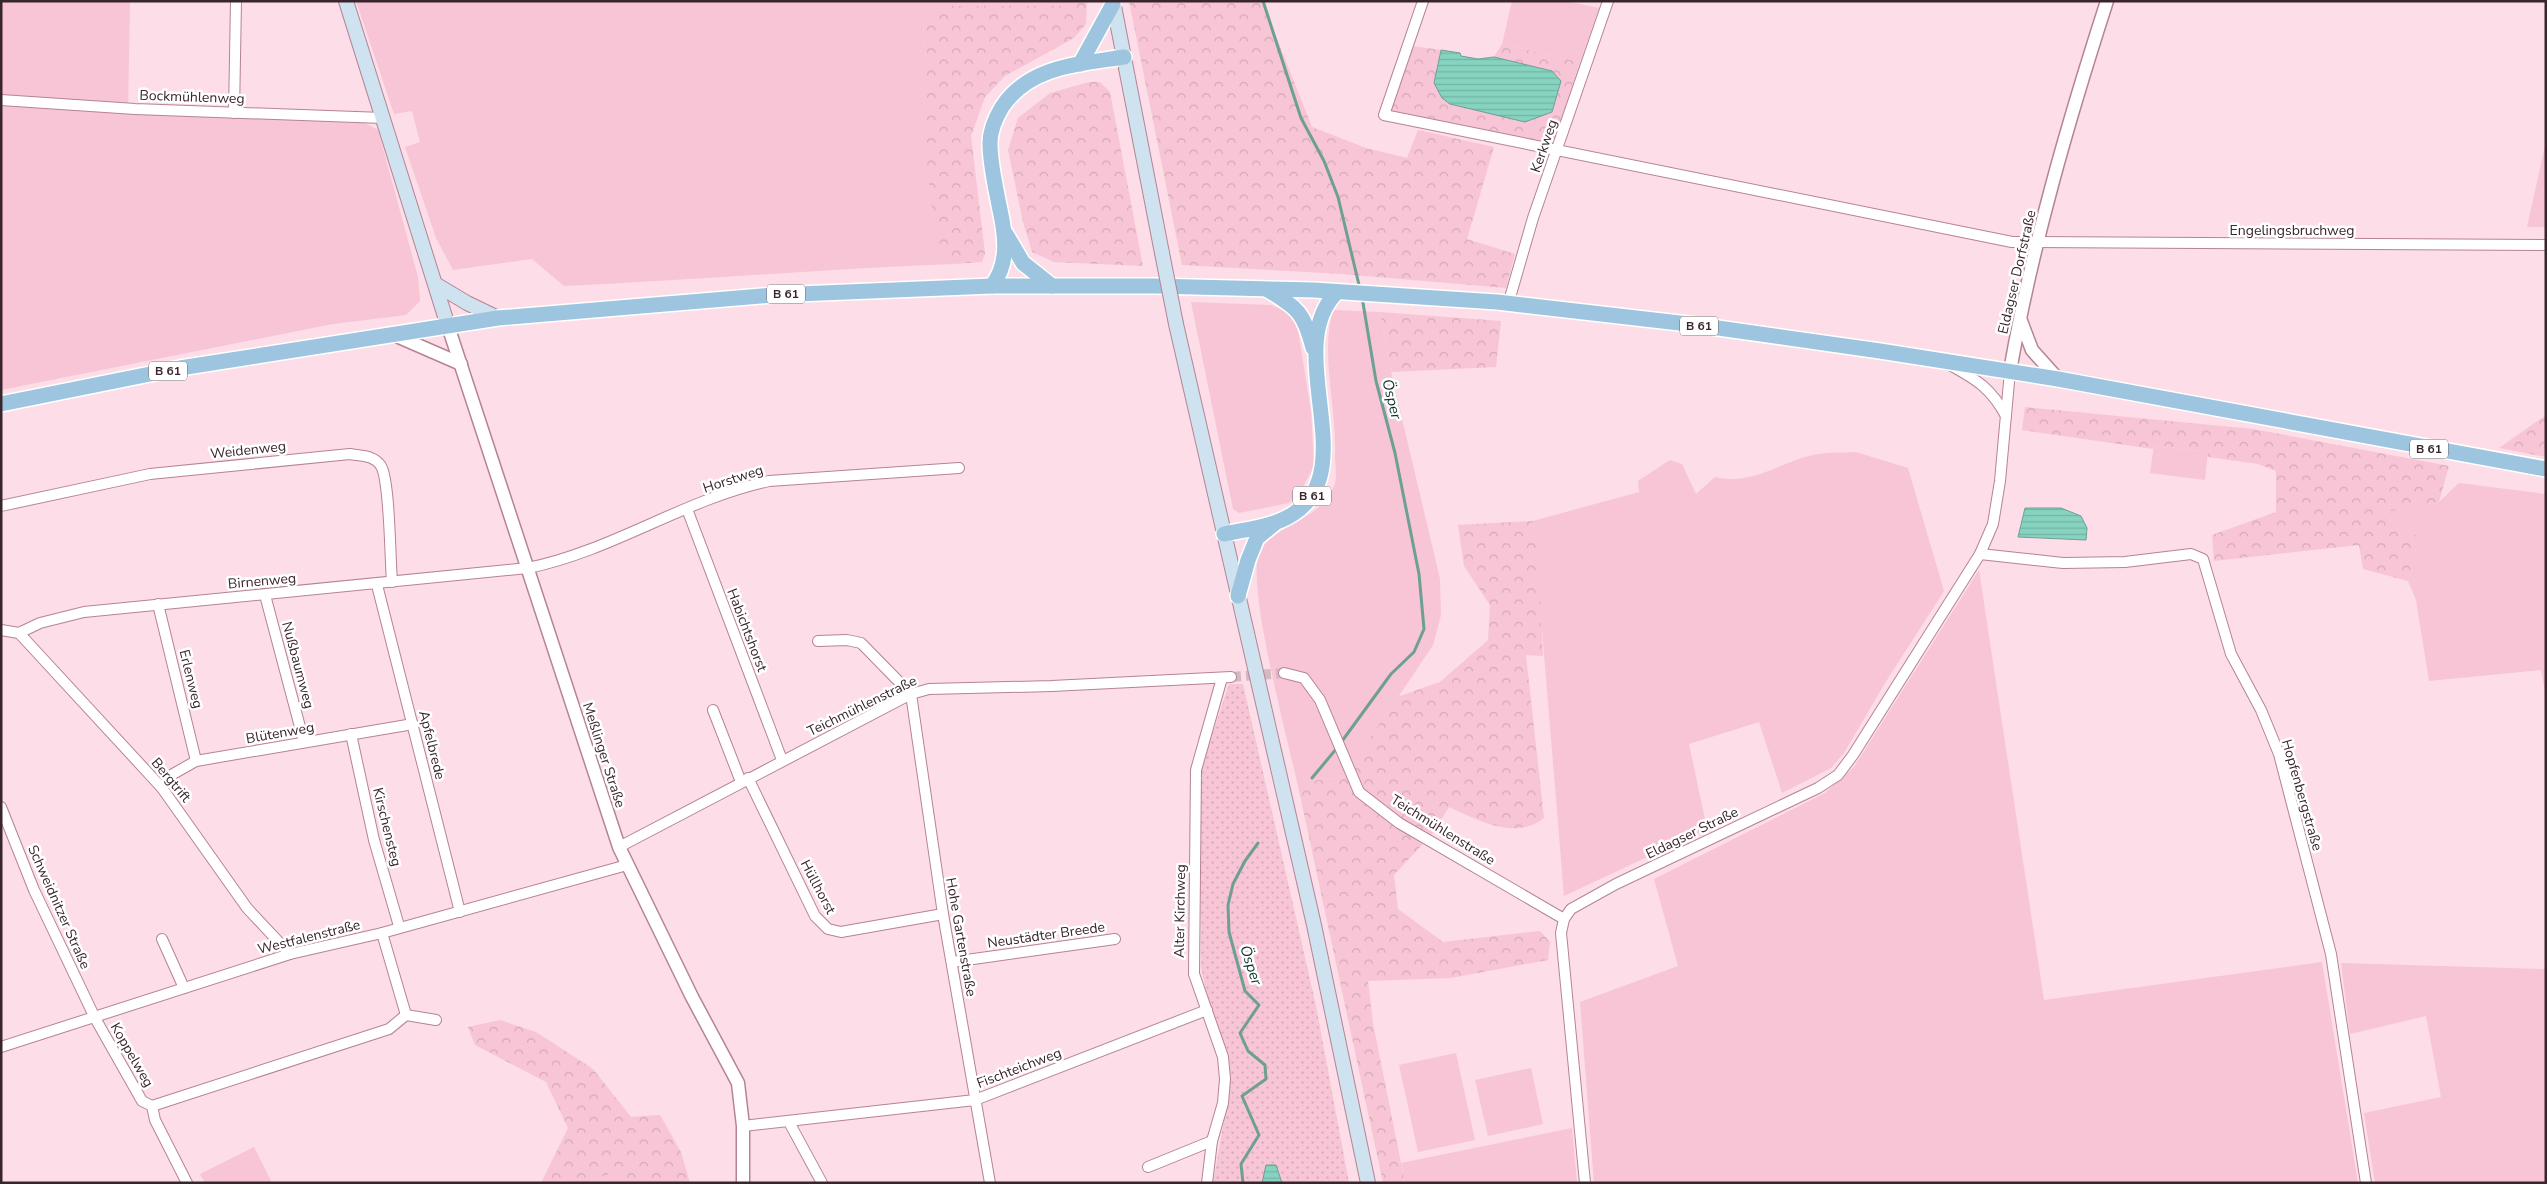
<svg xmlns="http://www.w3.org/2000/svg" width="2547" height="1184" font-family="'Nunito Sans',sans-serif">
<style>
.grass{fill:#f7c5d5}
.forest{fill:url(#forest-crowns)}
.park{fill:url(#park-dots)}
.water{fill:url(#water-rules);stroke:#6e9f94}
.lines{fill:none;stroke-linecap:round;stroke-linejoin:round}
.stream{stroke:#6e9f94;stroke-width:3}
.minor-tunnel{stroke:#d6b8c2;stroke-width:10;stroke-dasharray:10 5;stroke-linecap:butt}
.minor-casing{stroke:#b58494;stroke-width:12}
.tertiary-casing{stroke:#b58494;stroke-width:15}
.secondary-casing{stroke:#b58494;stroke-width:16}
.primary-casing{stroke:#fff;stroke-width:18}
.minor{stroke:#fff;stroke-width:10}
.tertiary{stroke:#fff;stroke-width:12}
.secondary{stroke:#cee2ef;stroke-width:14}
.primary{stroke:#9dc5df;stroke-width:15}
.secondary-bridge-casing{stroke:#b58494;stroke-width:16;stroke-linecap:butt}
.secondary-bridge{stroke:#cee2ef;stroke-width:14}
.labels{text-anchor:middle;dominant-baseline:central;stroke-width:5;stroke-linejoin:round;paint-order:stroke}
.shield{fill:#fff;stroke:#74666b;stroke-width:1}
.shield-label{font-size:12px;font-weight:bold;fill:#39252c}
.street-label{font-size:14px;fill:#39252c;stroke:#fff}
.water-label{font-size:15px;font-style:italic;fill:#0e342d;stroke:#fff}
</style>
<defs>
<pattern id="forest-crowns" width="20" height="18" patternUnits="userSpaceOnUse" patternTransform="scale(1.25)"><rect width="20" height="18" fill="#f7c5d5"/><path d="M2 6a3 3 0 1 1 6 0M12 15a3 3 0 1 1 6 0" fill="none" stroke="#d4a9b7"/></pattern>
<pattern id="park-dots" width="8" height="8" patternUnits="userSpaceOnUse" patternTransform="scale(1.25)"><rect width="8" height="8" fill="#f7c5d5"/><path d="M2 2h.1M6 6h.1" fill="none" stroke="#d4a9b7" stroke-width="1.8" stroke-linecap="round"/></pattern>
<pattern id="water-rules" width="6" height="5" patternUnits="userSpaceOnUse" patternTransform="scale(1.25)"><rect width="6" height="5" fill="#85d3c0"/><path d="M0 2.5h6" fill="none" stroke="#74b5a5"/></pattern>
</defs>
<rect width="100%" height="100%" fill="#fddde7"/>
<g class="grass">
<path d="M1,1H130L128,113L365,123L378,130L418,277L420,301L406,315L333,324L1,390Z"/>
<path d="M356,1H1066L1062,6L923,22L926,62V150L943,257L954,264C824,269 694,280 564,286L532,259L453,270L436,238L405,147L420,142L412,111L394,114Z"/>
<path d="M1512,1H1566L1599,8L1580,62L1502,44Z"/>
<path d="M2546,142V227H2527Z"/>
<path d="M1191,302L1271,305L1287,312L1297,324L1311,411L1314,466L1304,485L1289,503L1239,513L1233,509Z"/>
<path d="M1333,310L1380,312L1391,372L1440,579L1441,615L1433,645L1345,777L1316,780L1300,795C1291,752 1246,587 1259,554C1271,524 1324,521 1335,483C1337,475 1335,464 1335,456C1337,409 1320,354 1333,310Z"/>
<path d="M2154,445L2208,452L2205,480L2150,473Z"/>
<path d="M1856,452L1908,468L1944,591L1885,683L1844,753L1831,768L1782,793L1759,722L1689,744L1707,829L1564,896L1533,521L1639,492L1638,481L1670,460L1682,464L1696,494L1715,477C1754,486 1777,463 1813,455C1826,452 1842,453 1856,452Z"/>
<path d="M2459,483L2546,494V697L2541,670L2429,681L2416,600L2408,581L2419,537L2381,513L2439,502Z"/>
<path d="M1979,570L2044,1000L2322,962L2358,1183H1594L1580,1002L1678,966L1654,879L1825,793L1854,767Z"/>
<path d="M2341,963L2546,969V1183H2375L2364,1113L2441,1097L2426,1016L2350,1034Z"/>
<path d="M1456,1053L1475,1140L1418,1152L1399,1065Z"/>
<path d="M1531,1068L1543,1124L1488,1136L1475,1080Z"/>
<path d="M1572,1128L1577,1183H1405L1401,1163Z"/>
<path d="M254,1147L272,1183H205L200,1174Z"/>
<path d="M617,1171L624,1183H586Z"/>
</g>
<g class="forest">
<path d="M1066,1H1087L1086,24L1074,38L1005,76L985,97L971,136L985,253L982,262L954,264L943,257L931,203L926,150V62L923,22L940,6H1062Z"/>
<path d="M1129,1H1262L1312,127L1366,148L1407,158L1418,130L1494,147L1467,239L1515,254L1506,288L1342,274L1182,265Z"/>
<path d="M1502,44L1580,62L1555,138L1542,145L1394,114L1390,110L1412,46L1441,50L1436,69L1551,71L1494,57Z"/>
<path d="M1089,82H1100L1110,92L1143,266L1054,262L1032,252L1023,222L1008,150L1018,118L1050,93Z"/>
<path d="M1380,312L1501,321L1496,367L1391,372Z"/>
<path d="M2025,407L2253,429L2449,466L2439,502L2381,513L2419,537L2408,581L2363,569L2359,545L2214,561L2212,535L2276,512V471L2258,464L2208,457V452L2154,445L2153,449L2022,430Z"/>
<path d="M2546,415V457L2499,448Z"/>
<path d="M1533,521L1539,575L1543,656L1526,655L1544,818C1516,841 1477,820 1449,807L1433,833L1394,875L1398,909L1443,942L1540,931L1550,942L1548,960L1451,978L1368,981L1373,1023L1405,1183H1383L1300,795L1316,780L1345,777L1397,697L1440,682L1488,640L1490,605L1464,566L1458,525Z"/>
<path d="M500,1020L536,1032L593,1069L631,1117L660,1115L681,1152L690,1183H624L617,1171L586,1183H541L568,1128L546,1082L475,1045L468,1027Z"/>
</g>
<path class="park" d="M1229,684H1243L1316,1006L1349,1183H1213L1228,1098L1201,967V769Z"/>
<g class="water">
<path d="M1441,50L1460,53L1461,56L1478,59L1494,57L1552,71L1561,81L1552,112L1525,122L1450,104L1442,98L1434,83Z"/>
<path d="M2025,508H2061L2081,516L2087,528L2086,540L2018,537Z"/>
<path d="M1266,1165H1276L1282,1183H1262Z"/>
</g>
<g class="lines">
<g class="stream">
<path d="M1263,1L1301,118L1324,161L1338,197L1360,289"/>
<path d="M1312,778L1337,748L1391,674L1414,652L1424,629L1419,574L1395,453L1376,381L1362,297"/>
<path d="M1243,1183L1241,1164L1259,1135L1242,1096L1266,1079L1265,1065L1248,1051L1240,1033L1259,1005L1245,991L1229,932L1228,905L1233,884L1245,861L1258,843"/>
</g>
<path class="minor-tunnel" d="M1231,677L1284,673"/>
<g class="minor-casing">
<g id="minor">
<path d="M1423,1L1384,115L2012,242L2546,245"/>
<path d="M1,100L135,109L383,118"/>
<path d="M234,113L236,1"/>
<path d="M1509,301L1533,218L1608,1"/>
<path d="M1950,365C1977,380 1991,388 2006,416"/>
<path d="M1,506L150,474L350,454C361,456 374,455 381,466C390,481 390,559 392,582"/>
<path d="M687,509L782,760"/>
<path d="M1980,554L2063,563L2125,562L2191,554L2203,559L2231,654L2261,710L2279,754L2331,954L2366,1183"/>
<path d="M377,585L460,912"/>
<path d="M265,595L304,742"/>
<path d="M158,604L196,761"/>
<path d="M1,630L19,633L40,623L84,612L528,568C612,551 685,499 769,481L959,468"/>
<path d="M19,633L162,788L247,908L290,954"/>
<path d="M818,641L847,640L861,643L911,694"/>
<path d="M1284,673L1304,678L1320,700L1359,792L1399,823L1564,919"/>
<path d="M911,694L943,914L990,1183"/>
<path d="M713,710L741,782"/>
<path d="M351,734L374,840L399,926"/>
<path d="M748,778L815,916L828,929L841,932L943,914"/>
<path d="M162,788L173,774L196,761L413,724"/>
<path d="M1,807L34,890L95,1018L142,1101L152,1106L155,1120L187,1183"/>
<path d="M619,847L911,694L929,689L1052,686L1231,677"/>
<path d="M382,933L406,1015"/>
<path d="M162,939L184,988"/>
<path d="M952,962L1115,939"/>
<path d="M1,1047L290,954L382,933L627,865"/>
<path d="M152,1106L389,1029L406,1015L436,1020"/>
<path d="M789,1122L822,1183"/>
<path d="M743,1126L975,1100L1207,1010"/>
<path d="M1148,1167L1212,1141"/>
<path d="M1207,1183L1212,1141L1223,1103L1225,1079L1223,1057L1194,974L1196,770L1222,678"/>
<path d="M1585,1183L1561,933L1564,919L1571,909L1616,884L1818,788L1838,775L1853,755L1980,554L1993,524L2000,481L2010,371"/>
</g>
</g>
<g class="tertiary-casing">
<g id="tertiary">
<path d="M2021,321L2032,350L2058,379"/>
<path d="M448,326L619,847L692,997L738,1083L743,1126V1183"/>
<path d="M392,334L461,364"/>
<path d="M2010,371C2032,246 2068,122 2107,1"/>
</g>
</g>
<g class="secondary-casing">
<g id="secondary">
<path d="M346,1L448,326"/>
<path d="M1113,1L1162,253"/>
<path d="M437,285L467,303L498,318"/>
<path d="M1176,324L1314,925L1368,1183"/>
</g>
</g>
<g class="primary-casing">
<g id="primary">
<path d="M1080,64L1113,4"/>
<path d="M1006,234L1023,263L1052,286"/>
<path d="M992,286C1009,263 1006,237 1000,210C996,189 990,165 990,143C990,131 996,117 1002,107C1029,66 1079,64 1124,57"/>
<path d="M1268,290C1298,308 1304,313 1313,348"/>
<path d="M1,404L180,368L498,318L773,295L992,286H1154L1314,290L1497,302L1697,325L1880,351L2058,379L2546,469"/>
<path d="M1224,534C1247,529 1273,527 1293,514C1364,468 1280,349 1337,292"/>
<path d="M1238,596L1248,560L1257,538L1274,524"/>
</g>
</g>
<use href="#minor" class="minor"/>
<use href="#tertiary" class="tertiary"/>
<use href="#secondary" class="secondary"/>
<use href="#primary" class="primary"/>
<g class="secondary-bridge-casing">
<path id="secondary-bridge" d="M1162,253L1176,324"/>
</g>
<use href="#secondary-bridge" class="secondary-bridge"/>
</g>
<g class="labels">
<g class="shield">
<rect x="767" y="284.5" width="38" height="19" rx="4"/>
<rect x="1680" y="316.5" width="38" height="19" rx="4"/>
<rect x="149" y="361.5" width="38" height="19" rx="4"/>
<rect x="2410" y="439.5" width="38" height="19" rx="4"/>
<rect x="1293" y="486.5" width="38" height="19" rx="4"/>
</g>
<g class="shield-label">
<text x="786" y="294">B 61</text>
<text x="1699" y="326">B 61</text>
<text x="168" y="371">B 61</text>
<text x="2429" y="449">B 61</text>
<text x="1312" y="496">B 61</text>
</g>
<g class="street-label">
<text transform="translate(192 97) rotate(2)">Bockmühlenweg</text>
<text transform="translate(1544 146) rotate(-71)">Kerkweg</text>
<text x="2292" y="230">Engelingsbruchweg</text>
<text transform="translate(2017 272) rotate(-77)">Eldagser Dorfstraße</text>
<text transform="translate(248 450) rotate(-6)">Weidenweg</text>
<text transform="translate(733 479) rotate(-18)">Horstweg</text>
<text transform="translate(262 581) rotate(-5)">Birnenweg</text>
<text transform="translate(747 630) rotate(69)">Habichtshorst</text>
<text transform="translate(298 665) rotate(75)">Nußbaumweg</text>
<text transform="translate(191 679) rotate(76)">Erlenweg</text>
<text transform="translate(862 706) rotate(-26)">Teichmühlenstraße</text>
<text transform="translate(280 733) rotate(-10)">Blütenweg</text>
<text transform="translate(432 745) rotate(76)">Apfelbrede</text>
<text transform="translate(604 755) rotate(72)">Meßlinger Straße</text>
<text transform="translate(171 780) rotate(50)">Bergtrift</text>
<text transform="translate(2302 795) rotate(74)">Hopfenbergstraße</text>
<text transform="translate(387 827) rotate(76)">Kirschensteg</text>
<text transform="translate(1443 830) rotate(32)">Teichmühlenstraße</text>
<text transform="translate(1692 833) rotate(-26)">Eldagser Straße</text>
<text transform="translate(818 887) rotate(62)">Hüllhorst</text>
<text transform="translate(59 907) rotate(66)">Schweidnitzer Straße</text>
<text transform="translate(1180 911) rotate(-89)">Alter Kirchweg</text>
<text transform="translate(1046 935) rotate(-8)">Neustädter Breede</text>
<text transform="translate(309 937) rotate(-14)">Westfalenstraße</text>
<text transform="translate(961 937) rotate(80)">Hohe Gartenstraße</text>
<text transform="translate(132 1055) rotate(60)">Koppelweg</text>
<text transform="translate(1019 1068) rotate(-21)">Fischteichweg</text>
</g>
<g class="water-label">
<text transform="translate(1392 399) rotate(76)">Ösper</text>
<text transform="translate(1251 965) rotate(72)">Ösper</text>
</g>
</g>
<rect width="2547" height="1184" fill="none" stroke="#39252c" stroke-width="5"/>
</svg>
